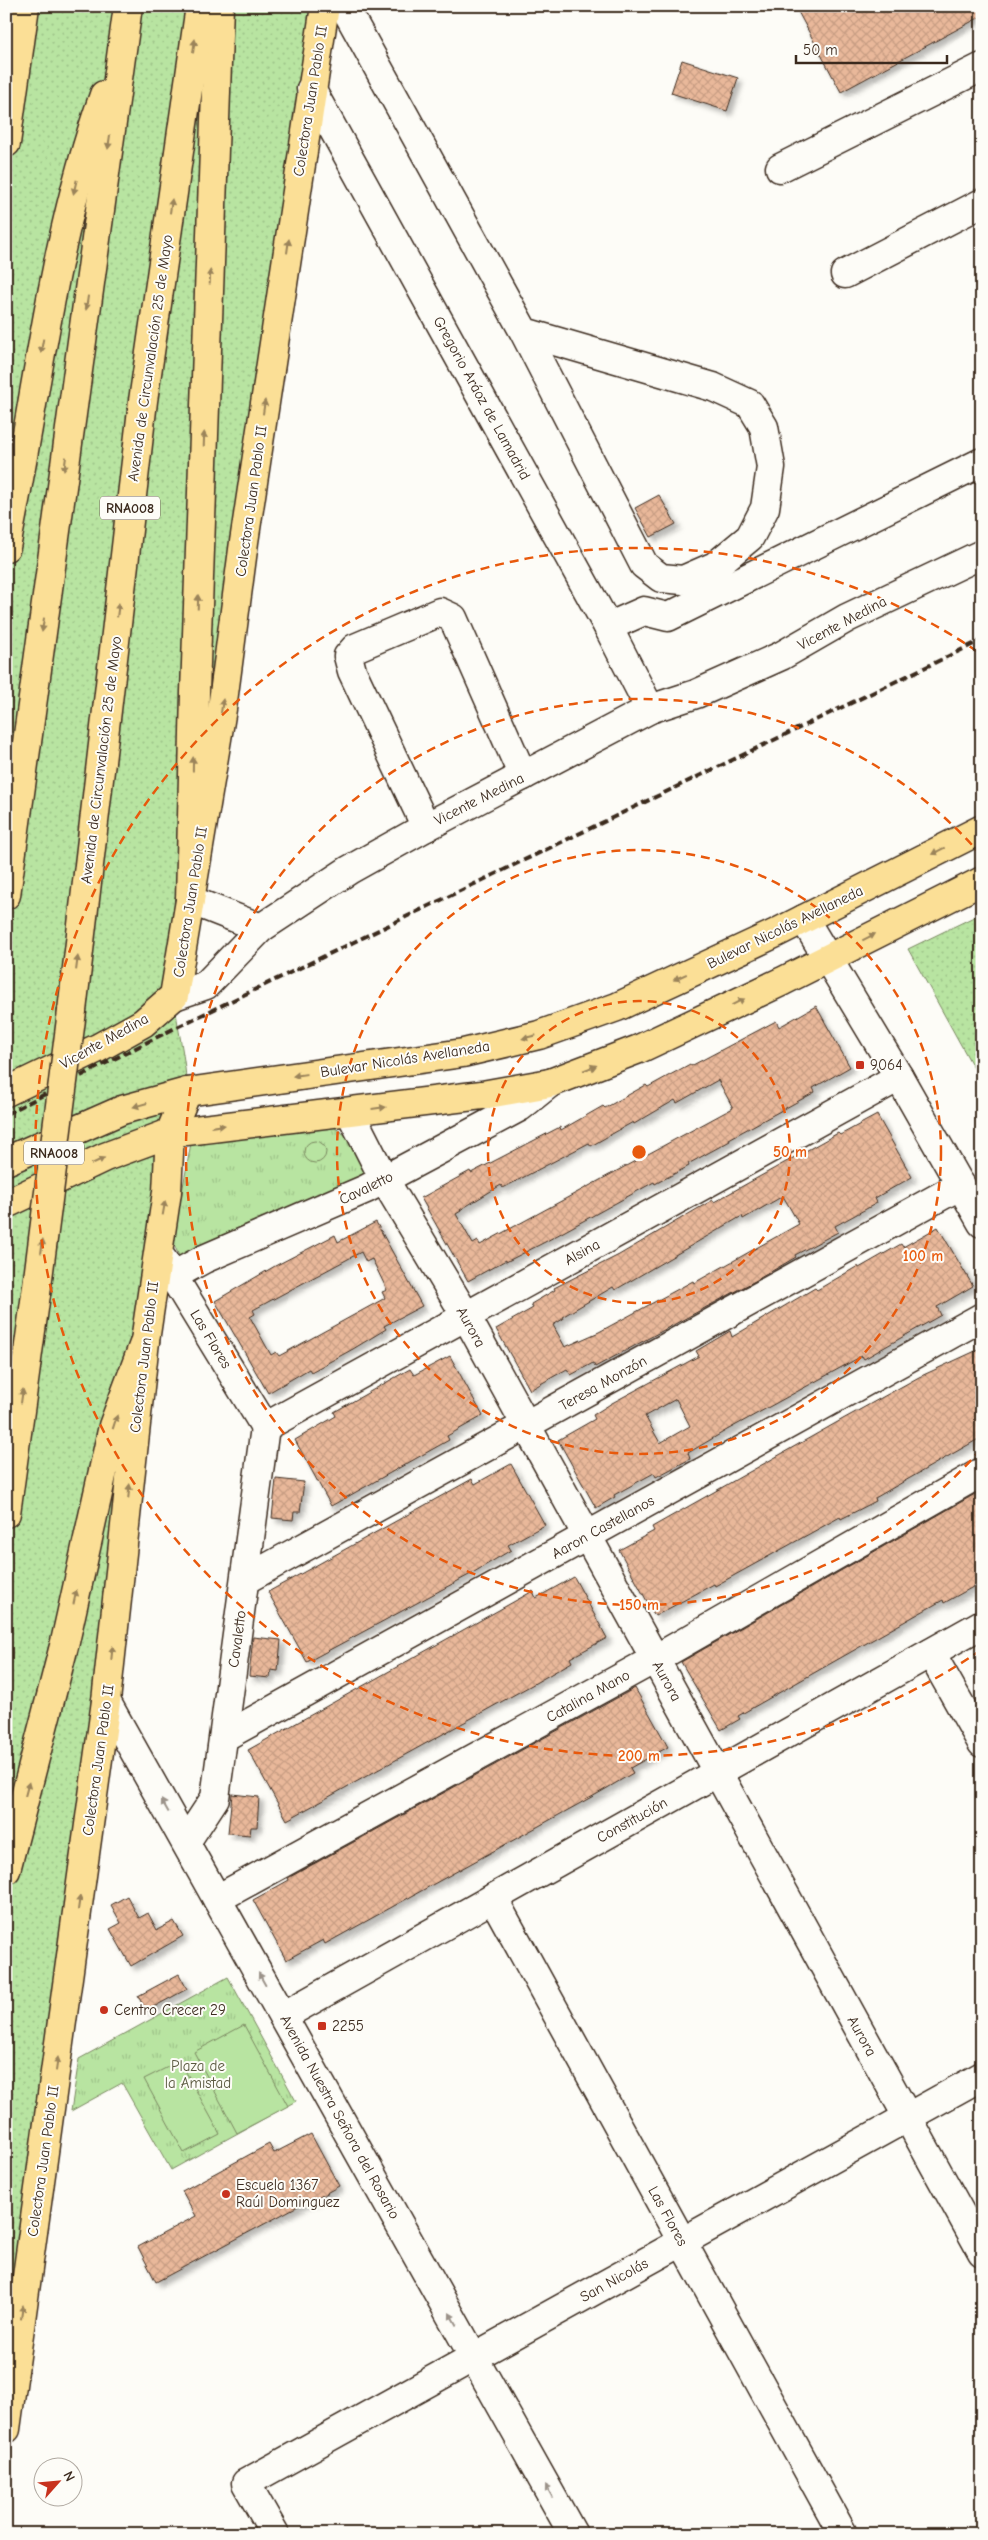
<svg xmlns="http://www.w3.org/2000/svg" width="988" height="2540" font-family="'Comic Neue',sans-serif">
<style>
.grass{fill:url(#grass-dots);stroke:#7a8760}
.park{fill:url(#park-tufts);stroke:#7a8760}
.pitch{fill:#b8e4a1;stroke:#7a8760}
.building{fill:url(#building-cross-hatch);stroke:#3b2a1e;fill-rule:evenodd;filter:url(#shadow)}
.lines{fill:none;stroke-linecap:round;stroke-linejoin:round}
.minor-casing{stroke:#3b2a1e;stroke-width:31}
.major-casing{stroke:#3b2a1e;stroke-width:31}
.highway-casing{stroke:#3b2a1e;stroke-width:31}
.minor{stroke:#fdfcf7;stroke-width:28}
.major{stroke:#fbdf96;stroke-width:28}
.highway{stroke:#fbdf96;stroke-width:28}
.rail{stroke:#3b2a1e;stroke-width:4;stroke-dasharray:8 4;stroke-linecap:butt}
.highway-bridge-casing{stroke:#3b2a1e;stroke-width:31;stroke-linecap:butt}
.highway-bridge{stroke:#fbdf96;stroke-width:28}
.oneway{fill:#9b845a}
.oneway2{fill:#9c938a}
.ring{fill:none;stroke:#e8590c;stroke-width:2.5;stroke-dasharray:9 6}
.poi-dot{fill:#c8321e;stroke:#fdfcf7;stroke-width:2}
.labels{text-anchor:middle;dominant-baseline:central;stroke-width:4;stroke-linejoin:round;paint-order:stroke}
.shield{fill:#fdfcf7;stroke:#75695f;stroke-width:1}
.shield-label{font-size:14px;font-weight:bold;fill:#3b2a1e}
.street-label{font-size:15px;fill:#3b2a1e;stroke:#fdfcf7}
.poi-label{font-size:15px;fill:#3b2a1e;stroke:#fdfcf7;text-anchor:start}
.park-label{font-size:15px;fill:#5a583f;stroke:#fdfcf7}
.centre{fill:#e8590c;stroke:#fdfcf7;stroke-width:2.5}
.ring-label{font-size:15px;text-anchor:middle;font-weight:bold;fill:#e8590c;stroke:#fdfcf7;stroke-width:4;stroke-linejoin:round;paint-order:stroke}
</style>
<defs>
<pattern id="grass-dots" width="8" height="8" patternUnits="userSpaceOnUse" patternTransform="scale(1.25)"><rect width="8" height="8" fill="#b8e4a1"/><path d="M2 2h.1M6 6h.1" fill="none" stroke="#9fc48a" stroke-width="1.8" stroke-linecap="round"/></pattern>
<pattern id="park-tufts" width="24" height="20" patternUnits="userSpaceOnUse" patternTransform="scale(1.25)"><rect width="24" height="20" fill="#b8e4a1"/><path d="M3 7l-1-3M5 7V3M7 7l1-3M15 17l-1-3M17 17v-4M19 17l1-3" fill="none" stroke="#9fc48a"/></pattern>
<pattern id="building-cross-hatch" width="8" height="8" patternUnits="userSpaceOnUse" patternTransform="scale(1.25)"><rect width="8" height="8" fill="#e9b89a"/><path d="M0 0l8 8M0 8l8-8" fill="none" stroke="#c99e84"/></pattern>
<filter id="shadow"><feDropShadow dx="4.5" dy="4.5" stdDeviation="2.5" flood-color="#0004"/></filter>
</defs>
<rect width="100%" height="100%" fill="#fdfcf7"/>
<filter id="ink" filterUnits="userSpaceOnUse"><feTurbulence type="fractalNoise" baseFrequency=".02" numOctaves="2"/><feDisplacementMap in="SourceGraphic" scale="10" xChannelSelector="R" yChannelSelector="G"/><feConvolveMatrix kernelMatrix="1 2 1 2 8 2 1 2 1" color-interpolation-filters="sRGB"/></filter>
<g filter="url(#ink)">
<g class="grass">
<path d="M25,6H325L174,996C177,1028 186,1059 187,1092L6,2429V143Z"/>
<path d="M982,913V1083L908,949Z"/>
</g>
<g class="park">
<path d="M334,1127L352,1140L372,1177L193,1256H179L173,1242L191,1143Z"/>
<path d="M228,1977L296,2101L171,2170L122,2083L71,2111L79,2059Z"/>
</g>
<g class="pitch">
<circle cx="315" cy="1152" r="11"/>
<path d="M244,2025L288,2106L237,2133L194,2052Z"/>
<path d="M180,2061L220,2134L184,2153L144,2079Z"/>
</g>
<g class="building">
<path d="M795,6H982V16L841,92Z"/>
<path d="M682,60L738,78L727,111L671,93Z"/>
<path d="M659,495L676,524L651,537L635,508Z"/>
<path d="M816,1006L850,1067L813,1088L815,1092L729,1139L730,1141L688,1164L689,1166L655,1184L654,1182L545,1242L506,1262V1260L468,1281L421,1198L470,1171L471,1173L560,1127L561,1130L603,1106L605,1108L646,1085L648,1087L690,1064L691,1066L776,1021L779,1027ZM718,1080L733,1108L480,1245L478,1241L473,1244L456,1214L461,1211L460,1210L501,1185L503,1188L589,1143L591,1146L633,1122L634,1124L675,1100L677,1103Z"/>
<path d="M877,1115L912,1177L875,1198L877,1203L835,1226L838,1232L795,1255L796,1257L755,1281L595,1367L593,1363L571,1375L567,1369L530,1390L496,1329L533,1308L531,1304L555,1290L554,1288L619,1255L697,1209L713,1200L714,1202L838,1133L840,1135ZM783,1196L799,1224L694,1283L693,1281L599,1332L565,1347L553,1325L563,1319L562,1317L613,1287L615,1290L742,1216L743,1219Z"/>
<path d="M376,1222L422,1306L384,1326L386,1329L353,1349L311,1372L309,1369L268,1393L215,1301L275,1266L335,1235L338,1242ZM361,1252L366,1262L372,1259L387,1290L382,1292L385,1298L279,1356L276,1352L271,1355L250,1317L255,1314L253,1310Z"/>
<path d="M938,1227L973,1286L937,1307L941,1315L864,1359L862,1356L727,1430L688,1453L690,1459L656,1477L654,1473L614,1495L615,1497L596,1508L558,1440L595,1419L593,1415L612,1403L699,1356L696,1351L730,1331L732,1337L815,1288L817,1290L858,1266L859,1268L901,1244L903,1247ZM676,1399L690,1426L660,1443L645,1416Z"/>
<path d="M982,1348V1437L875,1498L876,1501L841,1519L840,1517L715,1586L714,1584L655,1616L619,1550L654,1531L652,1527L843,1419L919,1377Z"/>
<path d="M450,1356L483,1416L447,1436L449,1440L331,1506L295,1440L336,1416L334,1412L410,1369L414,1375Z"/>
<path d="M511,1464L545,1525L508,1545L511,1550L469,1575L307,1662L268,1592L472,1479L475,1484Z"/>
<path d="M276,1479L304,1482L300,1512H294L293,1520L272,1518Z"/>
<path d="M982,1490V1582L944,1603L943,1600L918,1614L775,1695L738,1716L740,1719L721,1730L681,1662Z"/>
<path d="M574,1577L607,1638L570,1658L572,1662L530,1686L287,1820L248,1750L533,1591L536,1598Z"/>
<path d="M253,1637L281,1640L278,1671L271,1670L270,1678L249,1676Z"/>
<path d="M635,1688L668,1747L630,1768L633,1773L597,1794L325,1944L323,1940L286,1960L253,1900L289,1880L288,1878Z"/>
<path d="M232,1794L259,1797L257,1827H251L250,1835L228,1833Z"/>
<path d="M127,1896L139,1918L148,1913L157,1930L174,1921L183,1936L131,1966L110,1929L121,1923L111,1905Z"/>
<path d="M179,1974L187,1989L146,2011L138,1996Z"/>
<path d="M311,2134L339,2186L312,2201L311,2199L156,2282L138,2247L196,2216L182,2191L269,2144L274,2153Z"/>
</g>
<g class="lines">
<g class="minor-casing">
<g id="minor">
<path d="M344,6L524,332L644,565L661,578L683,580L715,566L750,537L765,508L771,467L764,427L750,404L713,387L524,332"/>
<path d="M311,89L608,627L650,709"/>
<path d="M780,168L982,67"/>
<path d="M845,274L982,203"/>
<path d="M608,627L644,611L668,617L982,462"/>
<path d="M426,827L352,671L348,656L355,648L440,612L453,618L523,776"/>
<path d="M190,900L261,928"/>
<path d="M804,919L899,1077L982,1223"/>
<path d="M174,996L206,985L261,928L349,870L426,827L650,709L696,694L781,656L847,618L982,554"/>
<path d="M350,1112L384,1179L466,1316L982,2252"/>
<path d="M163,1260L265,1427"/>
<path d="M173,1276L204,1259L366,1189L520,1107L550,1083"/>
<path d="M265,1427L899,1077"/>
<path d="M245,1580L961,1185"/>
<path d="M931,1653L982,1743"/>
<path d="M106,1701L573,2534"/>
<path d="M224,1737L982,1317"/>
<path d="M186,1842L215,1798L265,1427"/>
<path d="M493,1898L843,2534"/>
<path d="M217,1899L655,1659L982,1472"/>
<path d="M283,2016L982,1624"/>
<path d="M275,2534L246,2483L982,2076"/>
</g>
</g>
<g class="major-casing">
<g id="major">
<path d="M6,143L25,6"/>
<path d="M6,1092L98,1048L143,1023L174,996L222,709L244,542L325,6"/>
<path d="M6,1161L122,1110L187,1092L463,1053L539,1035L617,1007L774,934L982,829"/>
<path d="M6,1204L105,1157L170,1133L482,1095L550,1083L639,1049L783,981L982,881"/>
<path d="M6,2429L106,1701L145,1341L167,1192L170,1133L187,1092"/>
</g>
</g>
<g class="highway-casing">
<g id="highway">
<path d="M6,547C37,396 52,240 104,95"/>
<path d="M6,895L128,6"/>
<path d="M190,900L195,692L219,6"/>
<path d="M72,1011L143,401L200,6"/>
<path d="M6,1513L36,1294"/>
<path d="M6,1870L65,1642L113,1426L145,1341"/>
</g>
</g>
<use href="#minor" class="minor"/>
<use href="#major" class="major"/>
<use href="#highway" class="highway"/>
<path class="rail" d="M6,1114L177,1027L982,640"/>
<g class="highway-bridge-casing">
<path id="highway-bridge" d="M36,1294L72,1011"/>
</g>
<use href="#highway-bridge" class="highway-bridge"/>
</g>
<defs><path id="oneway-solid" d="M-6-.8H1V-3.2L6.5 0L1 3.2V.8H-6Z" transform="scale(1.25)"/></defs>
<g class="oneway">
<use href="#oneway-solid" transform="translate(194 46) rotate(-82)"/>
<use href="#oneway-solid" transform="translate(109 142) rotate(98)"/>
<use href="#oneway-solid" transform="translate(75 187) rotate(103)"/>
<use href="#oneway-solid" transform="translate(171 206) rotate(-82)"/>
<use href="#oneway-solid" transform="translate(288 246) rotate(-82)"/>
<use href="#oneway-solid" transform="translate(210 277) rotate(-88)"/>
<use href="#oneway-solid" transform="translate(87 303) rotate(98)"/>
<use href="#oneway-solid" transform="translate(42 346) rotate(100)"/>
<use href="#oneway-solid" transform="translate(264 407) rotate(-82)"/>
<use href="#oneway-solid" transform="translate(204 439) rotate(-88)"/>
<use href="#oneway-solid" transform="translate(65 464) rotate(98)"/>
<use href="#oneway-solid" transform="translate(198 602) rotate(-88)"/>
<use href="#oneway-solid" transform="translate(118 610) rotate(-83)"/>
<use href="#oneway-solid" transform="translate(43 625) rotate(98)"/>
<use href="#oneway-solid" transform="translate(222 706) rotate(-82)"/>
<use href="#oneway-solid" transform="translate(193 764) rotate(-89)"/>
<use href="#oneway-solid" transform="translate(938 851) rotate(153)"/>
<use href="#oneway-solid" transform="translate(869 937) rotate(-27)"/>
<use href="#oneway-solid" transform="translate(77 963) rotate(-83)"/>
<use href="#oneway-solid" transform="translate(680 977) rotate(155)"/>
<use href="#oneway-solid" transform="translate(738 1002) rotate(-26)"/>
<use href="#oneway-solid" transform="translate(529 1037) rotate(166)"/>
<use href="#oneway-solid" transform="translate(590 1068) rotate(-21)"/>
<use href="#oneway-solid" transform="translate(300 1075) rotate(172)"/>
<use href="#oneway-solid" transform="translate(140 1105) rotate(164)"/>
<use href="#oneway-solid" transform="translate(379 1108) rotate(-7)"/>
<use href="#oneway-solid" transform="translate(218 1126) rotate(-7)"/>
<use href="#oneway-solid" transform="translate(98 1161) rotate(-25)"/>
<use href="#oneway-solid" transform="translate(164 1208) rotate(-80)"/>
<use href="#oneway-solid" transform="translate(42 1246) rotate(-83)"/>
<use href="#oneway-solid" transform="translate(22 1396) rotate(-82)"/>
<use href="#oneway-solid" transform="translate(115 1422) rotate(-72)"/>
<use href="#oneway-solid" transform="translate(129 1491) rotate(-84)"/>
<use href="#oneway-solid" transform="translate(75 1597) rotate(-78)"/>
<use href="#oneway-solid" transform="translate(112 1653) rotate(-84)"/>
<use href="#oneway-solid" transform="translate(27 1789) rotate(-75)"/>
<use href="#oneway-solid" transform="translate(79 1903) rotate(-82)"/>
<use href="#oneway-solid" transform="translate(57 2064) rotate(-82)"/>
<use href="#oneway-solid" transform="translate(22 2312) rotate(-82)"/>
</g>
<g class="oneway2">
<use href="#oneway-solid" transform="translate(165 1806) rotate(-119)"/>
<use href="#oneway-solid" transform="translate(262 1979) rotate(-119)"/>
<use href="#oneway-solid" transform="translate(453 2319) rotate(-119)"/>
<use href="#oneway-solid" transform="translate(549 2491) rotate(-119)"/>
</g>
</g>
<g class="ring">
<circle cx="639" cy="1152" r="151"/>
<circle cx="639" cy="1152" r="302"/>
<path d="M981 1449A453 453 0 1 1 981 855"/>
<path d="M981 1650A604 604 0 1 1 981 654"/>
</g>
<g class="poi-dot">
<rect x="855" y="1060" width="10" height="10" rx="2.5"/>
<circle cx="104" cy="2010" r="5"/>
<rect x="317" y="2021" width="10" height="10" rx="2.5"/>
<circle cx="226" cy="2194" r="5"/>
</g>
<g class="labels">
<g class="shield">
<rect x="100" y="496.5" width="60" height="23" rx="4"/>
<rect x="24" y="1141.5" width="60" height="23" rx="4"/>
</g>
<g class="shield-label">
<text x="130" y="508">RNA008</text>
<text x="54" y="1153">RNA008</text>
</g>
<g class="street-label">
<text transform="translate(310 101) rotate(-81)">Colectora Juan Pablo II</text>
<text transform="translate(150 358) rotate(-82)">Avenida de Circunvalación 25 de Mayo</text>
<text transform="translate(482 398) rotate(61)">Gregorio Aráoz de Lamadrid</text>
<text transform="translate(251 501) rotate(-82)">Colectora Juan Pablo II</text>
<text transform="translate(842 623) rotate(-28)">Vicente Medina</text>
<text transform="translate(101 760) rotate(-83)">Avenida de Circunvalación 25 de Mayo</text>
<text transform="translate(479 799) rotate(-27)">Vicente Medina</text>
<text transform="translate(190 902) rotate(-81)">Colectora Juan Pablo II</text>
<text transform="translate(785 927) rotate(-26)">Bulevar Nicolás Avellaneda</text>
<text transform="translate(104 1041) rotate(-29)">Vicente Medina</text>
<text transform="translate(405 1059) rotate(-9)">Bulevar Nicolás Avellaneda</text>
<text transform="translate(366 1188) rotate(-26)">Cavaletto</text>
<text transform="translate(582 1252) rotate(-29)">Alsina</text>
<text transform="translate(471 1327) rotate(61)">Aurora</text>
<text transform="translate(211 1339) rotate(59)">Las Flores</text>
<text transform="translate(144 1357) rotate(-83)">Colectora Juan Pablo II</text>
<text transform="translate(603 1383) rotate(-29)">Teresa Monzón</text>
<text transform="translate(603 1527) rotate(-29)">Aaron Castellanos</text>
<text transform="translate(237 1639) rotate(-82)">Cavaletto</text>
<text transform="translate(667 1681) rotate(61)">Aurora</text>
<text transform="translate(588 1696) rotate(-29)">Catalina Mano</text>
<text transform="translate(98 1760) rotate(-82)">Colectora Juan Pablo II</text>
<text transform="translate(632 1820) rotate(-29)">Constitución</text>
<text transform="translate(862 2036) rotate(61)">Aurora</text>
<text transform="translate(340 2117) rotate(61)">Avenida Nuestra Señora del Rosario</text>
<text transform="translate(43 2161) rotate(-82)">Colectora Juan Pablo II</text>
<text transform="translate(668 2216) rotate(61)">Las Flores</text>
<text transform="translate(614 2280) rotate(-29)">San Nicolás</text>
</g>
<g class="poi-label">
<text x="870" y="1065">9064</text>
<text x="114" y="2010">Centro Crecer 29</text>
<text x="332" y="2026">2255</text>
<text x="236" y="2185">Escuela 1367<tspan x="236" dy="17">Raúl Dominguez</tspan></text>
</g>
<g class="park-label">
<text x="198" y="2066">Plaza de<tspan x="198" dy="17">la Amistad</tspan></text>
</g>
</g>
<circle cx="639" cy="1152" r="8" class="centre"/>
<g class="ring-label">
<text x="790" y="1157">50 m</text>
<text x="923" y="1261">100 m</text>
<text x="639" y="1610">150 m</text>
<text x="639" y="1761">200 m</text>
</g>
<rect width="988" height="2540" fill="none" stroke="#fdfcf7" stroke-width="25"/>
<rect x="12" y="12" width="963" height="2515" fill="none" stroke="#3b2a1e" stroke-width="2" filter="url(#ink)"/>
<g transform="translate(58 2482) rotate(63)"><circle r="24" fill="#fdfcf7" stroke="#afa8a0"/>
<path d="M0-4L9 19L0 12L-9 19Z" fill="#c8321e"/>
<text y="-8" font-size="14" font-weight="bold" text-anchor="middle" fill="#3b2a1e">N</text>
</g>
<path d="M796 55v8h151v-8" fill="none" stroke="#3b2a1e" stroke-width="2.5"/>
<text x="803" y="55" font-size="15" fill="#3b2a1e" stroke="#fdfcf7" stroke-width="4" paint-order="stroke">50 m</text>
</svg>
